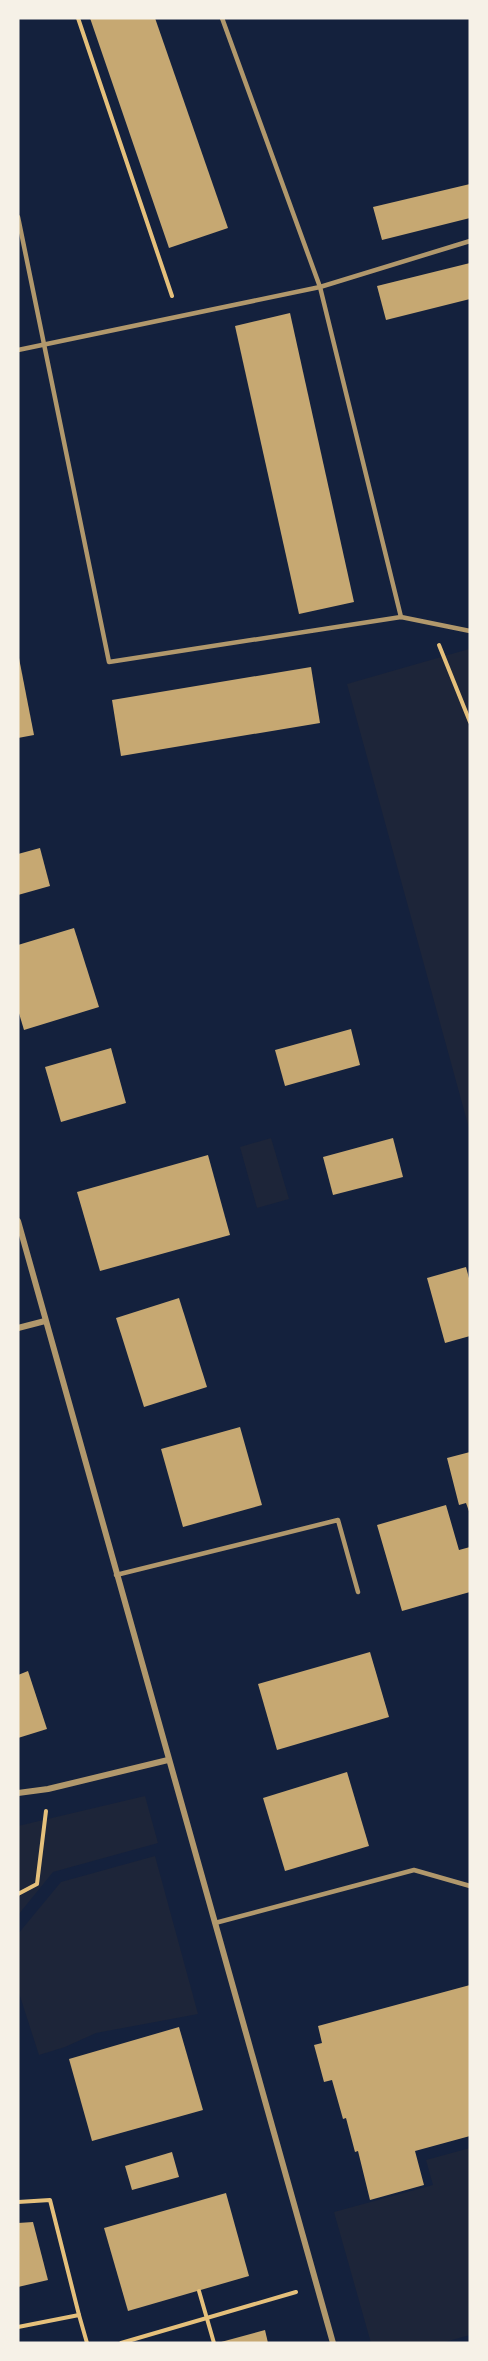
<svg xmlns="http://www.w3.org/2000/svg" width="488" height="2361" font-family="Roboto,sans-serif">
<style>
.green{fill:#1d2539}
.building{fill:#c6a872}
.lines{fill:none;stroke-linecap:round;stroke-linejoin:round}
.path{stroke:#e5c07b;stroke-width:4}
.service{stroke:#b1986c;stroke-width:4.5}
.minor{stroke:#b1986c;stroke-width:6}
</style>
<rect width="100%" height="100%" fill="#14213d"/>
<g class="green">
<path d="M469,649L470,651V1132L347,684Z"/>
<path d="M271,1138L289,1199L257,1208L240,1147Z"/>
<path d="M145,1796L158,1843L53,1872L18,1915V1826Z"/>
<path d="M155,1856L198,2014L96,2033L65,2047L39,2055L18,1990V1934L61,1882Z"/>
<path d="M470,2148V2335L441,2343H371L334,2212L433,2185L426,2160Z"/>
</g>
<g class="building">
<path d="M90,18H155L228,228L169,248Z"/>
<path d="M470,184V218L382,240L373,207Z"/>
<path d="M470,263V299L386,320L377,286Z"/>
<path d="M290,313L354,602L299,614L235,326Z"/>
<path d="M18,653L34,735L18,738Z"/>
<path d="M311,667L320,723L121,756L112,700Z"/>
<path d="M40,848L50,886L18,895V854Z"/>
<path d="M74,928L99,1007L24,1030L18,1010V945Z"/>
<path d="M351,1029L360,1065L285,1086L275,1050Z"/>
<path d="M111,1048L126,1103L61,1122L45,1067Z"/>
<path d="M393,1138L403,1177L333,1195L323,1157Z"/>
<path d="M208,1155L230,1235L100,1271L77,1192Z"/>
<path d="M466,1267L470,1282V1336L445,1343L427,1278Z"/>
<path d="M179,1298L207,1387L144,1407L116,1318Z"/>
<path d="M240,1427L262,1505L183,1527L161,1449Z"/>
<path d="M470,1452V1514L466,1503L459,1505L447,1458Z"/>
<path d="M446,1505L459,1550L470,1547V1592L402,1611L377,1525Z"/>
<path d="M370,1652L389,1717L277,1750L258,1684Z"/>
<path d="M28,1671L47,1729L18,1738V1675Z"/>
<path d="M347,1772L369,1846L285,1871L263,1798Z"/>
<path d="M470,1985V2136L415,2151L424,2185L370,2200L358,2151L355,2152L346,2118L343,2119L332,2080L324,2082L314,2045L322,2043L318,2026Z"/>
<path d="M179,2027L203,2110L92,2141L69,2059Z"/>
<path d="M172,2152L179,2177L132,2190L125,2166Z"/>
<path d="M226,2193L249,2276L128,2311L104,2228Z"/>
<path d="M33,2222L48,2280L18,2287V2223Z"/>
<path d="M265,2330L268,2343H221V2342Z"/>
</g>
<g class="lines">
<g class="path">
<path d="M78,18L172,296"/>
<path d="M439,645L470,722"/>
<path d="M18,1894L37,1884L46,1811"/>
<path d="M18,2202L50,2200L79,2315"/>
<path d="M199,2291L214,2343"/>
<path d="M18,2327L79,2315L87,2343"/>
<path d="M121,2343L296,2292"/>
</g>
<g class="service">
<path d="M222,18L320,287L401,617"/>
<path d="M18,217L109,662L401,617L470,631"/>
<path d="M18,350L320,287L470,241"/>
<path d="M116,1575L338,1520L358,1592"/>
<path d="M215,1923L414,1870L470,1886"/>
</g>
<g class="minor">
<path d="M18,1221L333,2343"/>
<path d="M18,1328L45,1321"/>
<path d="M18,1793L48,1789L168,1760"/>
</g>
</g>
<rect width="488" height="2361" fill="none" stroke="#f6f1e7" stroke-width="39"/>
</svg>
